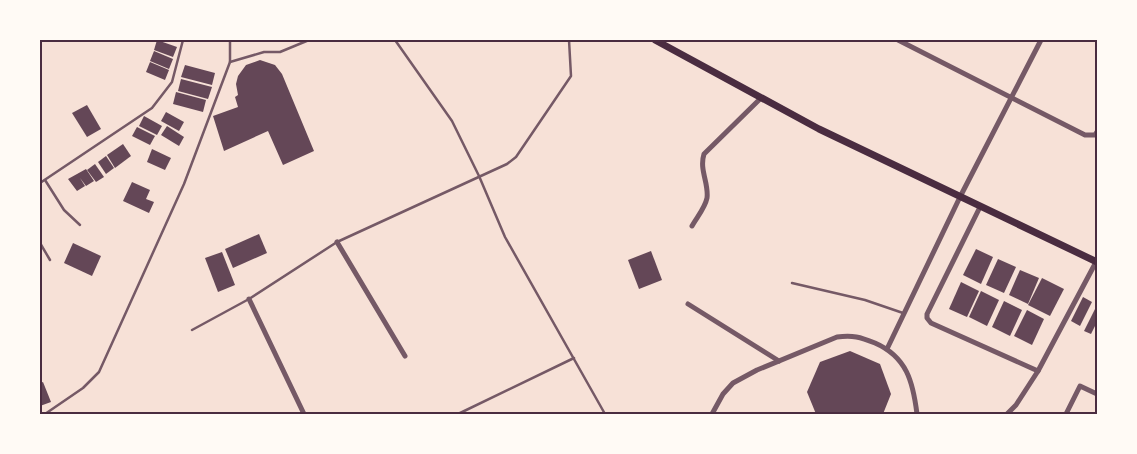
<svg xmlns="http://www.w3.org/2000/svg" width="1137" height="454" font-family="'PT Sans Narrow',sans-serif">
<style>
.building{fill:#644757}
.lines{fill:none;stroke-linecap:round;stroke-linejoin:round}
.service{stroke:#755966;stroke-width:2.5}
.minor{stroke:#755966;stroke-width:5}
.secondary{stroke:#4a2c40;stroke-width:7}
.neatline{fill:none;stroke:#4a2c40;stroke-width:2}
</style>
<rect width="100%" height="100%" fill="#f7e1d7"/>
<g class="building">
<path d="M157,40L177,47L173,57L154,50Z"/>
<path d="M154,51L173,59L169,69L150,61Z"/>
<path d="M260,60L275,65L282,74L314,151L283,165L268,131L224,151L213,116L238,107L235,97L238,95L236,84L238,76L246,65Z"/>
<path d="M150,62L169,70L165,80L146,72Z"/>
<path d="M185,65L215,73L212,85L181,77Z"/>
<path d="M181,79L212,87L208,99L178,91Z"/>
<path d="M176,92L206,100L203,112L173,104Z"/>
<path d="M87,105L101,129L87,137L72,113Z"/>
<path d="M166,112L184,122L179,131L161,121Z"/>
<path d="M144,116L162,126L157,135L139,126Z"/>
<path d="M167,126L184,137L179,146L161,135Z"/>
<path d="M137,127L155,136L150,145L132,136Z"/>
<path d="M123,144L131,156L115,168L107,155Z"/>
<path d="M152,149L171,158L165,170L147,162Z"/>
<path d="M106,156L114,168L106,174L98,162Z"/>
<path d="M95,164L104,177L96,182L87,170Z"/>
<path d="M86,169L94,181L86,186L80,178L85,186L77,191L68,179Z"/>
<path d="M132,182L150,190L146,199L154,202L149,213L123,201Z"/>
<path d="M259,234L267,253L233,268L225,249Z"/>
<path d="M73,243L101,256L92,276L64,263Z"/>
<path d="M976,249L993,257L981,284L963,275Z"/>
<path d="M651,251L662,280L639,289L628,260Z"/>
<path d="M222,252L235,285L218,292L205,258Z"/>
<path d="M998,259L1016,267L1004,293L986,285Z"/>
<path d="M1020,270L1039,278L1028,304L1009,295Z"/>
<path d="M1042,278L1064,289L1050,316L1028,305Z"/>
<path d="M961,282L979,291L967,317L949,309Z"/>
<path d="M981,291L999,300L987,326L969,317Z"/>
<path d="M1083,297L1092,302L1080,326L1071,321Z"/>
<path d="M1004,301L1022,310L1010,336L992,327Z"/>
<path d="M1097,305V322L1091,334L1084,331Z"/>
<path d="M1027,310L1044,319L1032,345L1014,336Z"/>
<path d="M850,351L880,364L891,394L883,414H816L807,392L820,362Z"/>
<path d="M43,382L51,402L40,406V383Z"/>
</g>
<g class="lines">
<g class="service">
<path d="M395,40L452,121L479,176L505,237L605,414"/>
<path d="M230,62L264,52H280L309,40"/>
<path d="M45,180L64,210L80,225"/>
<path d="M40,183L152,108L172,82L183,40"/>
<path d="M40,243L50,260"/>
<path d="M792,283L865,300L903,313"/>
<path d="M192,330L249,299L337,242L507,164L516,157L571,76L569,40"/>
<path d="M45,414L83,388L99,372L184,184L230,62V40"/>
<path d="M458,414L574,358"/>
</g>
<g class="minor">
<path d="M898,40L1085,135H1095L1097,132"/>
<path d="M980,207L927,314V318L931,323L1038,371"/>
<path d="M692,226C697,217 705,208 707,198C709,183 699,170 704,154L761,98"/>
<path d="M337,242L405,356"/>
<path d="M249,299L304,414"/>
<path d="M688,304L779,361"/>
<path d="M887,349L960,197L1041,40"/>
<path d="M712,414L723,394L733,383L757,370L837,337C853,335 860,337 875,343C907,357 913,382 917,414"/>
<path d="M1007,414L1016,405L1038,371L1096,262"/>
<path d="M1066,414L1080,386L1097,394"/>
</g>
<path class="secondary" d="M655,40L819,129L1097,262"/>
</g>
<rect width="1137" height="454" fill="none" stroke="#fffaf5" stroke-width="82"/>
<rect x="41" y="41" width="1055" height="372" class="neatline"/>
</svg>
